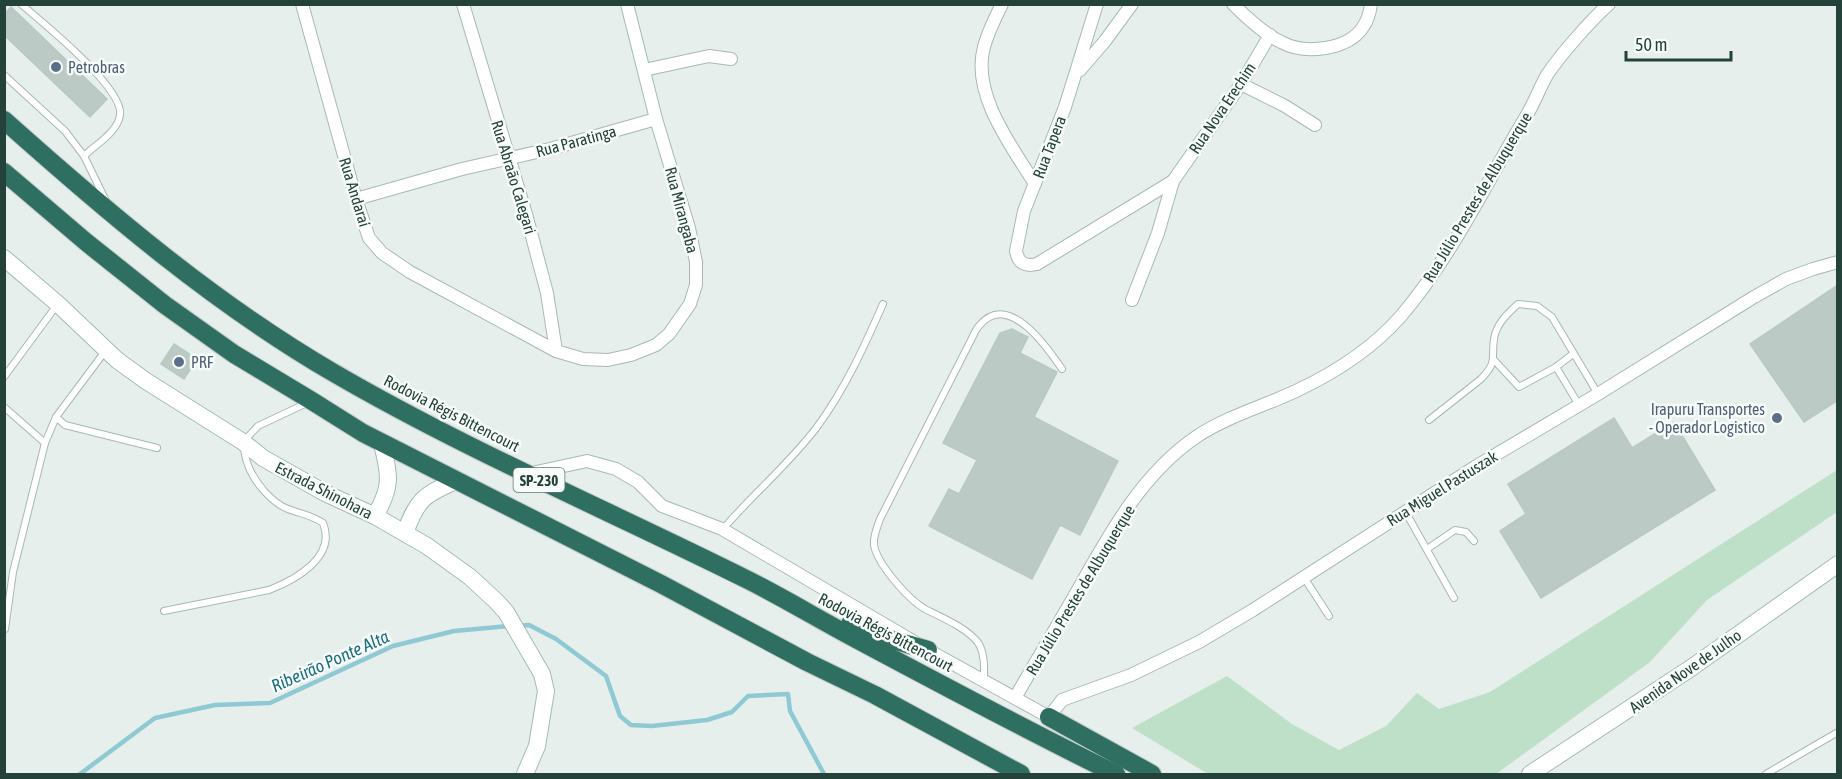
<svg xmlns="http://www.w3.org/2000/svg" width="1842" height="779" font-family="'Asap Condensed',sans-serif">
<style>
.green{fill:#bfe0c8}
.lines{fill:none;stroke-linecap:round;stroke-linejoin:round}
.stream{stroke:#8ec9d4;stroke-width:4.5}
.building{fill:#bbcac4;stroke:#b8c9c2;stroke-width:1.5}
.lane-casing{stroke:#a8b8b2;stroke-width:8}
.street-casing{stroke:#a8b8b2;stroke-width:14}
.secondary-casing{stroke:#a4bbb3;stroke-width:18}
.highway-casing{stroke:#c2cac8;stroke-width:20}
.lane{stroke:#fff;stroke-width:6}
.street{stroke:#fff;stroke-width:12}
.secondary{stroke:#fff;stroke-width:16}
.highway{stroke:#2f6f62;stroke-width:18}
.service-dot{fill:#5c6f8a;stroke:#f7fbf9;stroke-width:2}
.labels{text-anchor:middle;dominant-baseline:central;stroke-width:5;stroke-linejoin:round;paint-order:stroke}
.shield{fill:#f7fbf9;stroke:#637a73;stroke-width:1.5}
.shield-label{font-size:15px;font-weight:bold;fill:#24423a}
.service-label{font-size:16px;fill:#4e5e75;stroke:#f7fbf9;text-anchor:start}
.street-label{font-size:16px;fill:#24423a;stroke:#f7fbf9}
.water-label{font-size:18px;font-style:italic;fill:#1c6f80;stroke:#f7fbf9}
</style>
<rect width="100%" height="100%" fill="#e6efeb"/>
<path class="green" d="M1837,470V512L1707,600L1650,662L1496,774H1208L1132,728L1227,676L1292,724L1339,750L1386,726L1417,693L1439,709L1490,692Z"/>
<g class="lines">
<g class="stream">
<path d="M517,626L529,625L556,639L606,676L620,716L631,725L652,726L707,720L732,712L748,696L788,694L790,711L824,774"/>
<path d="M80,774L155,718L215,705L270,703L393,646L454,631L509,626"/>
</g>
</g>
<g class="building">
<path d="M11,7L107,99L90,117L4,35V14Z"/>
<path d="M1838,285V400L1804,422L1750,344Z"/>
<path d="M1012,329L1028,337L1020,353L1057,372L1034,417L1118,461L1080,535L1060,525L1032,579L929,526L949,489L959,494L977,460L943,443L1000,333Z"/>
<path d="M174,344L197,359L184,379L161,364Z"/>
<path d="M1614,418L1632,448L1674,422L1715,490L1541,598L1500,531L1526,514L1508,484Z"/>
</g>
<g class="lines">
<g class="lane-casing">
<g id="lane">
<path d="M21,4C43,23 124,88 120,115C118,132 95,145 84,156"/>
<path d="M4,75L65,131L84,156L105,199"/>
<path d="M1573,354L1556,367L1579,405"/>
<path d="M1494,360L1519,387L1556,367"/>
<path d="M4,377L57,305"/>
<path d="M4,407L45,443"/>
<path d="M56,417L65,425L157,448"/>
<path d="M1429,420L1481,379C1498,361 1491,360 1494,339C1496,324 1508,313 1518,304L1537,306L1552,317L1598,394"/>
<path d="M1405,511L1454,598"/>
<path d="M723,529C753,494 789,464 817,427C845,389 864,347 883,304"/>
<path d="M1427,549L1455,530L1466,532L1474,541"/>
<path d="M1303,576L1329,616"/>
<path d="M164,611L269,590C295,580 337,557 323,523C312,515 301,514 288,509C272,503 254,482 248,465C245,458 244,450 243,442L258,426L309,402"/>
<path d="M5,629L13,572L45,443L56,417L106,350"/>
<path d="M984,680C984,668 985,655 979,644C969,629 941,617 925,609C909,600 877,564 874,545C873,536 877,528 880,519L970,342C973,337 975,330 979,326C1008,290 1047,347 1062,369"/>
<path d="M1766,774L1838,732"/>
</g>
</g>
<g class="street-casing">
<g id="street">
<path d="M302,4L356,199L369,238L382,253L410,272L556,351L583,359L608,360L631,355L656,345L669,334L690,304L696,285V262L689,228L656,119L627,4"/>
<path d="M463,4L526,214L547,293L556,351"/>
<path d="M1002,4C995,18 988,32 984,47C971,94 1012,147 1035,184"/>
<path d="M1097,4L1065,107L1024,211L1016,251C1018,263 1025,267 1037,264L1173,181L1241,84L1270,35"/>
<path d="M1233,4C1247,18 1264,34 1281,42C1305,55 1348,50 1363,27C1368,20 1370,12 1371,4"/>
<path d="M644,70L709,56L731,59"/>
<path d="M1080,70L1105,41L1132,4"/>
<path d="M1241,84L1285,106L1315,125"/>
<path d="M356,199L462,169L550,149L656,119"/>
<path d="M1132,300L1158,233L1173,181"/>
<path d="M527,474L587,461L616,469L638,482L662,506L722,529L928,650L1049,717L1062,700L1131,675L1199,642L1253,610L1475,467L1598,394L1754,297L1786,279L1813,269L1838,262"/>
<path d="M1015,698C1036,661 1058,625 1079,588C1110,533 1142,474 1196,437C1227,416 1265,406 1298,390C1336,372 1373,348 1401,316C1453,255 1487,181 1528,113C1535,101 1540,87 1547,75C1560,55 1591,20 1609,4"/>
</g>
</g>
<g class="secondary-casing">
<g id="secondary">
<path d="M4,258L58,304L117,360L146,381L243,442L263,458L325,493L375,516L427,546L470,577L496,601L506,612L542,674L546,691L537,746L525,774"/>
<path d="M375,516C392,487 390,475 382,444"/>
<path d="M405,533C417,500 423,495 456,481"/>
<path d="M1530,774L1691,668L1838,564"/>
</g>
</g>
<g class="highway-casing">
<g id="highway">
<path d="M4,120C107,212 215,304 334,373C468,451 610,511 748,580C784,598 820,620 856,639C942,685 1028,731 1116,774"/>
<path d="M4,172L86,242L165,305L234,354L312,401L363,433L661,584L807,662L875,695L1021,774"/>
<path d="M850,624L886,638L928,650"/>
<path d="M1049,717L1152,774"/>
</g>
</g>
<use href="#lane" class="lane"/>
<use href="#street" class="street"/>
<use href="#secondary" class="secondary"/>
<use href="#highway" class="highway"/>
</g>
<g class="service-dot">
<circle cx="56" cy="67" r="6"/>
<circle cx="179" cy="362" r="6"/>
<circle cx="1777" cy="418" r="6"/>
</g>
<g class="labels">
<rect class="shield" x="513.5" y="468" width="51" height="24" rx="4.5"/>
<g class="shield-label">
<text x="539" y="480">SP-230</text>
</g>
<g class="service-label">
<text x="68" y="67">Petrobras</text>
<text x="191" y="362">PRF</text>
<text x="1765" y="409" text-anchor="end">Irapuru Transportes<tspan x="1765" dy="18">- Operador Logistico</tspan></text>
</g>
<g class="street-label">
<text transform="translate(1222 108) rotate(-56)">Rua Nova Erechim</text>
<text transform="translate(576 141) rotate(-15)">Rua Paratinga</text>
<text transform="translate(1049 147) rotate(-69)">Rua Tapera</text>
<text transform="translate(514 177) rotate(73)">Rua Abraão Calegari</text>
<text transform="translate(355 192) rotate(73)">Rua Andaraí</text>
<text transform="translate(1477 197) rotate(-59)">Rua Júlio Prestes de Albuquerque</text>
<text transform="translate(682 210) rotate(75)">Rua Mirangaba</text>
<text transform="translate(452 413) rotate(27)">Rodovia Régis Bittencourt</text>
<text transform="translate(1442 488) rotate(-32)">Rua Miguel Pastuszak</text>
<text transform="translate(324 490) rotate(27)">Estrada Shinohara</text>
<text transform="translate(1080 590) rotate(-59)">Rua Júlio Prestes de Albuquerque</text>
<text transform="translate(886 632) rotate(28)">Rodovia Régis Bittencourt</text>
<text transform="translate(1685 671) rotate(-35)">Avenida Nove de Julho</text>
</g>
<g class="water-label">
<text transform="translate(330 661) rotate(-24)">Ribeirão Ponte Alta</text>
</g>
</g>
<rect width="1842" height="779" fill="none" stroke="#24423a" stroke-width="12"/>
<path d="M1626 51v9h105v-9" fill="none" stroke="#24423a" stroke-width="3"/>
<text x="1635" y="51" font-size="18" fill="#24423a" stroke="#f7fbf9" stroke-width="4.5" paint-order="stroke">50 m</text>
</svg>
